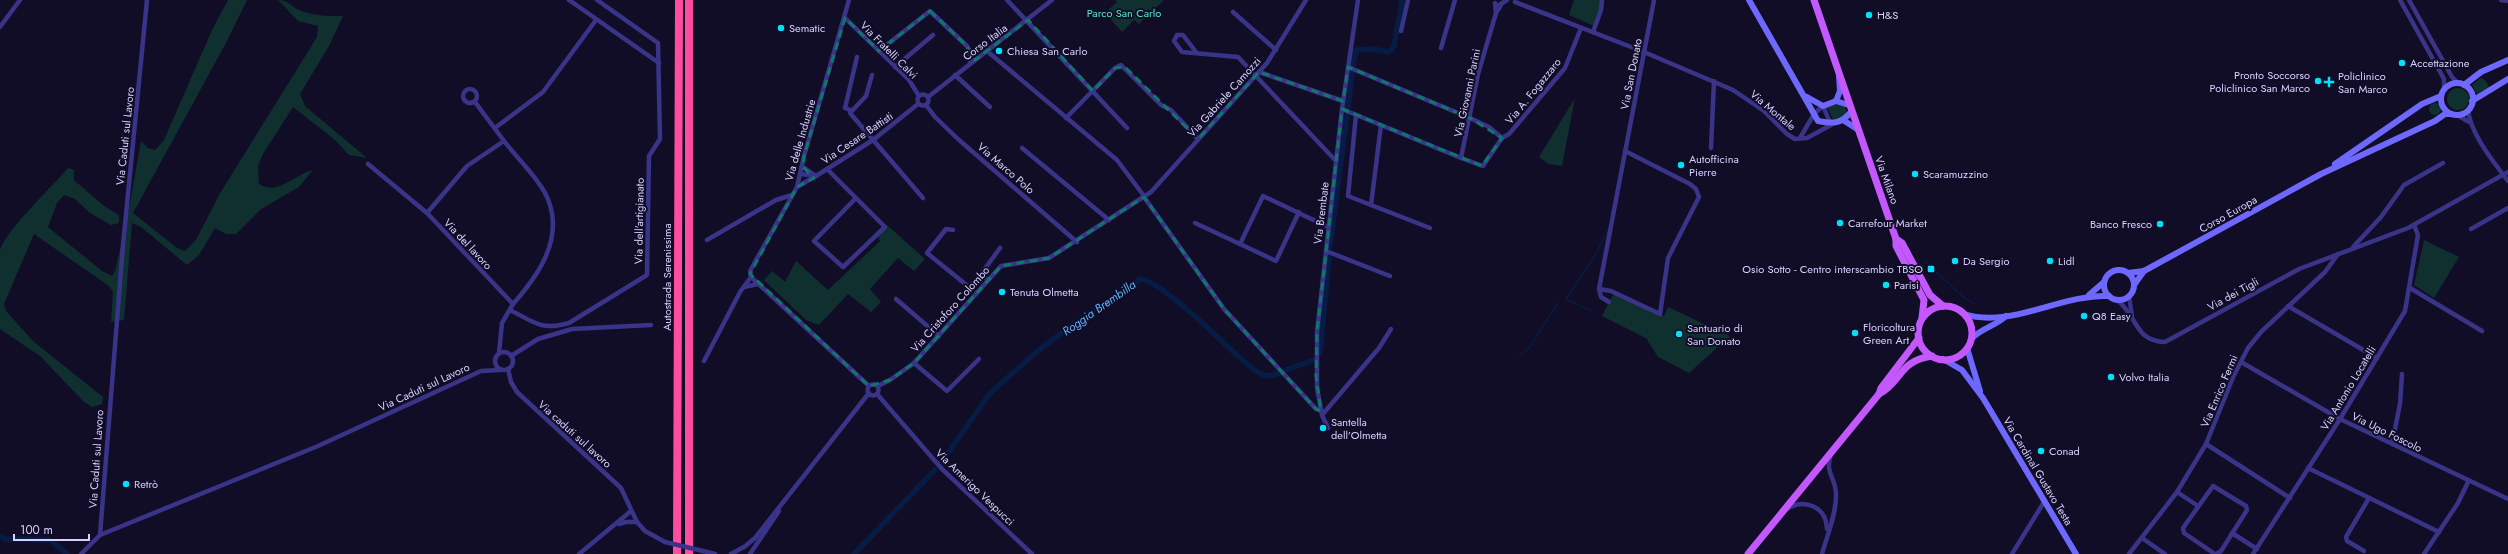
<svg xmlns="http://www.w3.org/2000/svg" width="2508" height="554" font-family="Jost,sans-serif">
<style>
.green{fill:#0f302f}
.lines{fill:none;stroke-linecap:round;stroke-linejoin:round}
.stream{stroke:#061c45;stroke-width:1.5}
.canal{stroke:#061c45;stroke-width:5.5}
.street{stroke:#393488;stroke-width:4.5}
.secondary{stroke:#6e68ff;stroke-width:6}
.primary{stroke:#c358ff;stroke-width:7}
.highway{stroke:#ff4ca0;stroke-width:8}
.street-bridge{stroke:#393488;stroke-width:4.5}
.marked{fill:none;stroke:#0f766e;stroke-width:3;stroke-dasharray:8 5;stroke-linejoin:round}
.poi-dot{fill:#00e0fc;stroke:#110d26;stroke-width:1.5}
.labels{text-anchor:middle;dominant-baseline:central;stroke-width:4;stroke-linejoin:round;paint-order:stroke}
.park-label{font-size:11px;fill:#54e8c5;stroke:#110d26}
.poi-label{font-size:11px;fill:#d7d1ff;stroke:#110d26;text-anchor:start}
.street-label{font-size:11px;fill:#d7d1ff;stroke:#110d26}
.water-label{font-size:12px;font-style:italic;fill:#5fb3ff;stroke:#110d26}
</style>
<rect width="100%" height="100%" fill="#110d26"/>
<g class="green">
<path d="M228,0H247L226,43L133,213L177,248L185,251L196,240L219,195L317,37L318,26L298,21L278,0C288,0 290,6 299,10C313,16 328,16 343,16L329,46L300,94L305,106L367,158L349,155L334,139L293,107L263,154L258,166L259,184C278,196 295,174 313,170L299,187L261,209L236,234H226L215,228L199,255L187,265L141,227L132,223L124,320L111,322L113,292L109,286L34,234L4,304L6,311L34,342L103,397L102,404L92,407L83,401L40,356L0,329C0,313 0,262 0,250C7,229 53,186 68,168L74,170V180L104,206L119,215V223L111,225L90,213L75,199L64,195L57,203L48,227L102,271L112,276L115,271L127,219L141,141L148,148L155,150L164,140L212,30Z"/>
<path d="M1115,0H1164L1139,24L1134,20L1122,32L1105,13L1117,2Z"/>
<path d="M1574,0H1604L1594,26L1569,15Z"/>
<path d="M2481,78L2485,80L2489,87L2477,94L2472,85Z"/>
<circle cx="2458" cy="99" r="11"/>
<path d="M1575,98L1562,166L1549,164L1539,157Z"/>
<circle cx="2435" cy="109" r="6"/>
<path d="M1833,104L1845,106L1847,114L1834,121L1827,107Z"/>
<path d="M887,225L925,259L914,271L898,258L870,289L881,302L871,312L848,294L819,325L806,320L764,280L772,271L785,282L796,261L828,290L880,241L877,235Z"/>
<path d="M2424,240L2459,257L2434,298L2414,285Z"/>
<path d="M1614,293L1664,316L1668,307L1730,336L1689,373L1658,357L1646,338L1602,316Z"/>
</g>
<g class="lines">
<g class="stream">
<path d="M1925,261L1963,297L1975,304"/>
<path d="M1591,311L1566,299L1594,257L1609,229"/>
<path d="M1519,356L1529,348L1558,303"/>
</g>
<g class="canal">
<path d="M1353,65L1356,50L1372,49L1389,52L1394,46L1402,0"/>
<path d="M1348,107L1352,73"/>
<path d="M1330,247L1347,115"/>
<path d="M1320,353L1329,257"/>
<path d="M1286,370L1314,360"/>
<path d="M941,463L990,393L1039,350L1075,323L1140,279C1160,280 1220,340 1237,355C1246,363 1256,374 1268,376C1271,376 1276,374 1280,373"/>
<path d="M0,536L5,539L50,540L67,554"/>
<path d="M854,554L935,470"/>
</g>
<g class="street">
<path d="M569,0L659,63"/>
<path d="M1007,0L1127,128"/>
<path d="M2400,0L2444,79V89"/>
<path d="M2409,0L2452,77L2458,83"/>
<path d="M2501,0L2508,1"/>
<path d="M1515,2L1644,52L1733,90L1764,111L1787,134L1795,139L1807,138L1831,125L1823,106L1814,114L1800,138"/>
<path d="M1495,3L1496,13L1501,5"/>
<path d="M1499,5L1507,0"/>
<path d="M1233,12L1276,50"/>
<path d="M845,18L909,80L919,96"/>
<path d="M0,27L20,0"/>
<path d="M1401,31L1408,0"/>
<path d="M1593,32L1601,10L1602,0"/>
<path d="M1441,48L1455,0"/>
<path d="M879,51L930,11L967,46L970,52V63"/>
<path d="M987,51L1117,160L1144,196"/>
<path d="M1196,52L1183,35H1177L1174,41L1182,52L1238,57L1336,161"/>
<path d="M895,67L933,35"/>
<path d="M1348,67L1470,118L1489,127L1502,138L1483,166L1461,158"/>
<path d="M1259,72L1343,101"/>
<path d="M872,75L866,96L850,113L923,198"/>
<path d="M955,75L990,107"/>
<circle cx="470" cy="96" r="7"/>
<circle cx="923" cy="100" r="5.5"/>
<path d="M928,97L1052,0"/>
<path d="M475,102L504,141"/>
<path d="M926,105L935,117L959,140L1077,242"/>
<path d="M1342,109L1461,158L1478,74L1496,13"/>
<path d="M850,110L845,108L857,57"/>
<path d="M2468,110C2471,135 2493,161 2508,181"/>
<path d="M1356,115L1348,196L1371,205"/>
<path d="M2457,115L2469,122"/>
<path d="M1066,118L1115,68L1121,65L1161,105L1171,110L1198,139"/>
<path d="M1381,125L1371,205L1430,228"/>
<path d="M495,128L543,92L596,20"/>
<path d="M1502,138L1509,134L1565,68L1581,28"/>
<path d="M1022,148L1109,220"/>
<path d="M1711,148L1714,81"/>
<path d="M368,164L427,213L513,304L502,323L499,353"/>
<path d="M827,169L885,227L843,267L814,241L856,198"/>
<path d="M801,174L816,176L873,140L918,104"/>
<path d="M797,187L816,176L803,167"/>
<path d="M1144,197L1224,309L1316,409L1321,411"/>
<path d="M1299,212L1276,261L1240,244L1263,196L1328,227"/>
<path d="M427,213L467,166L504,141C517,158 543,183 549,202C563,241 537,277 513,304"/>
<path d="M1195,223L1240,244"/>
<path d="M2471,229L2508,208"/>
<path d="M953,230L946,229L927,253L969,287L981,274L988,280"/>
<path d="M707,240L776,200L792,195"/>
<path d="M2353,247L2381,217L2404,185L2443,163"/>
<path d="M1326,251L1390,276"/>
<path d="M981,274L1000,248"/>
<path d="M751,277L750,271L797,187L804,156L849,0"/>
<path d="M751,277L869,386"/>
<path d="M744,287L758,284"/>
<path d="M2410,288L2482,331"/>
<path d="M1599,289L1611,291L1660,314L1668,258L1699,197L1696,189L1690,184L1625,151"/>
<path d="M2129,296L2132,316"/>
<path d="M896,299L939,336"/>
<path d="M2117,300C2137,315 2135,342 2165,342L2299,269L2408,228L2508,172"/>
<path d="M1609,302L1601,297L1599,289L1654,0"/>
<path d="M2288,306L2377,358"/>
<path d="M510,310C534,322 541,331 569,323L647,275L649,156L660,139L658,43L597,0"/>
<circle cx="504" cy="361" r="9"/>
<path d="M511,356L538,339L572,329L651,325"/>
<path d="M704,361L740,292L751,277"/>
<path d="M2241,362L2340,419L2508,499"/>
<path d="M914,363L947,391L979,359"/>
<path d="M508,369L511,382L517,392L621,488L637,522L645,531L665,542"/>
<circle cx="873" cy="390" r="5.5"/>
<path d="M878,386L890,380L914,363L1001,266L1049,258L1151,192L1267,63L1306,0"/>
<path d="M877,394L942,469L1032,554"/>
<path d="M1322,415L1379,348L1391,329"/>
<path d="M1328,428L1322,415L1317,388V332L1342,109L1358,0"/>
<path d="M2206,444L2290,498"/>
<path d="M2392,444L2400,404L2402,374"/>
<path d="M2308,468L2439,532"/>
<path d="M2177,492L2198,506"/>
<path d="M1787,509C1804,498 1826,506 1827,529"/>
<path d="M619,524L626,522H637"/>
<path d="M2232,533L2257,549"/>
<path d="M100,535L123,245L147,0"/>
<path d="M2142,538L2165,554"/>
<path d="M703,551L715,554"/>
<path d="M2364,551L2347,541L2346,537L2369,498"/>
<path d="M81,554L100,535L318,446L481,371L500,370"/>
<path d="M579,554L631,511"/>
<path d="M731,554L744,547L755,538L869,393"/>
<path d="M750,554L779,511"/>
<path d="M1822,554C1827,536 1836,515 1836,496C1837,478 1824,475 1831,454"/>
<path d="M2012,554L2044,502"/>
<path d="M2129,554L2177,492L2206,444L2234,375L2248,348L2261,332L2325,272L2338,254"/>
<path d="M2215,554L2184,533L2183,528L2213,486L2246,506L2247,510L2221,551L2216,554"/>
<path d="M2253,554L2340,419L2405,311L2418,235L2414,225"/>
<path d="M2424,554L2458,503L2468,482"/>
</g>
<g class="secondary">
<path d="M1749,0L1818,121C1833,124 1841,124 1851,112"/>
<circle cx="2457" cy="99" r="16"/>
<path d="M2464,85L2481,72L2508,60"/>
<path d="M1807,97L1823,106L1836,101L1849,105"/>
<path d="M1836,101L1840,91L1839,75"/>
<path d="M2472,101L2508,79"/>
<path d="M1843,120L1857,129"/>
<path d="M2335,164L2422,104L2441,96"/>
<circle cx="2119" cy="285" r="15"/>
<path d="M2128,273L2144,271L2321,174L2435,121L2445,114H2451"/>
<path d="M2134,285L2144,271"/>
<path d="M2089,295L2104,282"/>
<path d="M1964,314C2010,329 2061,294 2109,296"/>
<path d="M1971,339C1983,327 1996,326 2006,316"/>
<path d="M1967,348L1980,391"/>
<path d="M1943,359L1962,370L1983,398L2076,554"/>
</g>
<g class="primary">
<path d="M1814,0L1896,239V246L1924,300L1922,318"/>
<path d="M1896,239L1902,243L1930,295L1943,306"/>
<circle cx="1945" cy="333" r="27"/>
<path d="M1879,394C1902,382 1898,361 1932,356"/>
<path d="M1748,554L1879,394L1881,388L1919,338"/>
</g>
<g class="highway">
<path d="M689,0V554"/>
<path d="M677,554L679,0"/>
</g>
<path class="street-bridge" d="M665,542L703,551"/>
</g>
<path class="marked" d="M930,11L967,46L975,60L1028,20L1093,91L1115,68L1125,67L1198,139L1259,72L1343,101L1348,67L1470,118L1502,138L1482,166L1342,109L1317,332L1316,376L1321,411L1316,409L1224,309L1144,197L1049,258L1001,266L914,363L890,380L869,386L750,274L797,187L814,178L803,167L804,156L845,18L879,51Z"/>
<g class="poi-dot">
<circle cx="1869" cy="15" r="4"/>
<circle cx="781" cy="28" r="4"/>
<circle cx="999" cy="51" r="4"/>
<circle cx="2402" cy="63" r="4"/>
<circle cx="2318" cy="81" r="4"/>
<path d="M2327 76h4v4h4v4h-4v4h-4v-4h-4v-4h4z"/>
<circle cx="1681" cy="165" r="4"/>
<circle cx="1915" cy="174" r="4"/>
<circle cx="1840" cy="223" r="4"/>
<circle cx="2160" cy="224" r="4"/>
<circle cx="1955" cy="261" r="4"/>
<circle cx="2050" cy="261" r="4"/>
<rect x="1927" y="265" width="8" height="8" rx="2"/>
<circle cx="1886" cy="285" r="4"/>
<circle cx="1002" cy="292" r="4"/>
<circle cx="2084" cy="316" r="4"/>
<circle cx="1855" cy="333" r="4"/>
<circle cx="1679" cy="334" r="4"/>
<circle cx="2111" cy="377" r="4"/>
<circle cx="1323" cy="428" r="4"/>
<circle cx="2041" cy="451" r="4"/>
<circle cx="126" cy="484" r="4"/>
</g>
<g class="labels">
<g class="park-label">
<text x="1124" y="13">Parco San Carlo</text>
</g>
<g class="poi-label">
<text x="1877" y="15">H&amp;S</text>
<text x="789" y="28">Sematic</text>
<text x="1007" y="51">Chiesa San Carlo</text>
<text x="2410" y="63">Accettazione</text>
<text x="2310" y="75" text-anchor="end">Pronto Soccorso<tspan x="2310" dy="13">Policlinico San Marco</tspan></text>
<text x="2338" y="76">Policlinico<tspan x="2338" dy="13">San Marco</tspan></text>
<text x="1689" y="159">Autofficina<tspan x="1689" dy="13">Pierre</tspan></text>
<text x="1923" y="174">Scaramuzzino</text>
<text x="1848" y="223">Carrefour Market</text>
<text x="2152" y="224" text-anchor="end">Banco Fresco</text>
<text x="1963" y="261">Da Sergio</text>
<text x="2058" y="261">Lidl</text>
<text x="1923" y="269" text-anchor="end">Osio Sotto - Centro interscambio TBSO</text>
<text x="1894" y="285">Parisi</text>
<text x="1010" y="292">Tenuta Olmetta</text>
<text x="2092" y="316">Q8 Easy</text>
<text x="1863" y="327">Floricoltura<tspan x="1863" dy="13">Green Art</tspan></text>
<text x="1687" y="328">Santuario di<tspan x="1687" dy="13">San Donato</tspan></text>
<text x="2119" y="377">Volvo Italia</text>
<text x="1331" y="422">Santella<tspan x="1331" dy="13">dell’Olmetta</tspan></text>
<text x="2049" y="451">Conad</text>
<text x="134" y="484">Retrò</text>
</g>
<g class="street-label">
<text transform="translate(985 42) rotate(-37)">Corso Italia</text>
<text transform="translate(889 50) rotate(45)">Via Fratelli Calvi</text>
<text transform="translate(1631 74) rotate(-79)">Via San Donato</text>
<text transform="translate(1533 91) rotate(-51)">Via A. Fogazzaro</text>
<text transform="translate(1467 93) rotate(-78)">Via Giovanni Parini</text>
<text transform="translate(1224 97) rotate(-48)">Via Gabriele Camozzi</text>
<text transform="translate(1773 110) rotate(40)">Via Montale</text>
<text transform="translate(125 136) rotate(-84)">Via Caduti sul Lavoro</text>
<text transform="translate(857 138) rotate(-34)">Via Cesare Battisti</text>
<text transform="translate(800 140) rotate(-74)">Via delle Industrie</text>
<text transform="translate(1006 168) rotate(41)">Via Marco Polo</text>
<text transform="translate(1887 180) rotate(70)">Via Milano</text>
<text transform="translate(1321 213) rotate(-83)">Via Brembate</text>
<text transform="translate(2228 214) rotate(-29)">Corso Europa</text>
<text transform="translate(639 221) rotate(-89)">Via dell'artigianato</text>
<text transform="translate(468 244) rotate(47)">Via del lavoro</text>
<text transform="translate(667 277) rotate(-90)">Autostrada Serenissima</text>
<text transform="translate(2233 294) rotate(-29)">Via dei Tigli</text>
<text transform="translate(950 309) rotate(-48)">Via Cristoforo Colombo</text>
<text transform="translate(424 387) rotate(-25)">Via Caduti sul Lavoro</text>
<text transform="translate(2348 388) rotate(-59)">Via Antonio Locatelli</text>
<text transform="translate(2219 391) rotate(-67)">Via Enrico Fermi</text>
<text transform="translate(2387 432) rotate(26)">Via Ugo Foscolo</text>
<text transform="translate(575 434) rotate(42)">Via caduti sul lavoro</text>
<text transform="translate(96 459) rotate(-86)">Via Caduti sul Lavoro</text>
<text transform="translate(2038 471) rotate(59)">Via Cardinal Gustavo Testa</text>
<text transform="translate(975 487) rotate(44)">Via Amerigo Vespucci</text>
</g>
<g class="water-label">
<text transform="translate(1099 308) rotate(-35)">Roggia Brembilla</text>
</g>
</g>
<path d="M14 534v6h75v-6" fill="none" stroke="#d7d1ff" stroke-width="2"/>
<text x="20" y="534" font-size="12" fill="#d7d1ff" stroke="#110d26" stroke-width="3" paint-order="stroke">100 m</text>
</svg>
